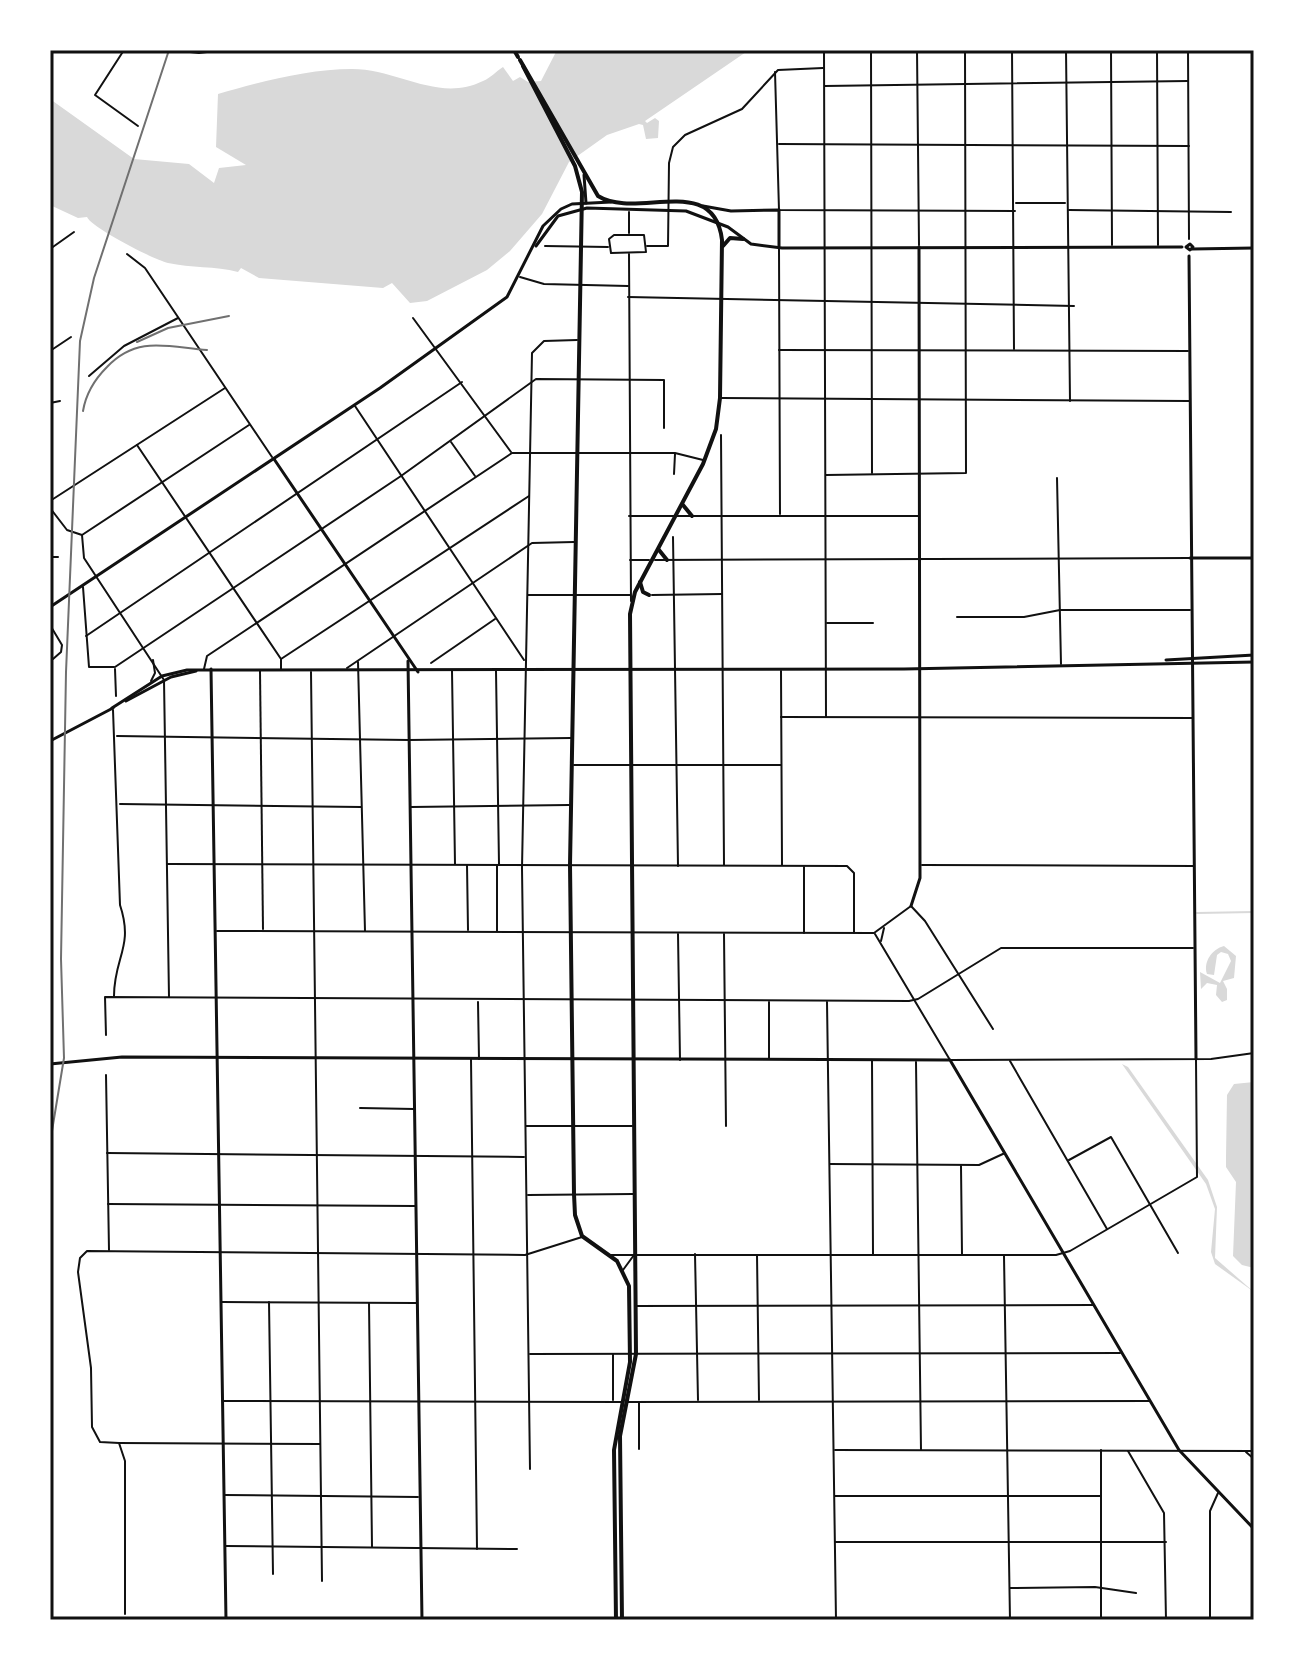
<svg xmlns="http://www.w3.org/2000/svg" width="1304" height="1670" font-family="'Alegreya Sans',sans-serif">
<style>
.water{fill:#d9d9d9}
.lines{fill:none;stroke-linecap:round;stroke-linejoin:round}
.stream{stroke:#d9d9d9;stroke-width:2}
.minor{stroke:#111;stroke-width:2}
.tertiary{stroke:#111;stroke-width:3}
.secondary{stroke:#111;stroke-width:3}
.primary{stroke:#111;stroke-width:4}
.rail{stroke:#707070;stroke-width:2}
.neatline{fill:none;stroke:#111;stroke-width:3}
</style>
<rect width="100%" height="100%" fill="#fff"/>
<g class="water">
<path d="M557,50H749L645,121L647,123L655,118L659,121L658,138L646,139L643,125L639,124L607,135L569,162L542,214L510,251L487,270L427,301L410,303L392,283L383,288L259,278L241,268L238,272C215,266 191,268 168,263C152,259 91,227 87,217L78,218L50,205V99L134,159L189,164L214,183L219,168L246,165L216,147L218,94C260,82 308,69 352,69C399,69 438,103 483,81C491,78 496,71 503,67L513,81L520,77L528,82L541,81Z"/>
<path d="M1224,946L1236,956L1234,978L1223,981L1227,989V1000L1222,1002L1216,995L1217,985L1207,983L1201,989L1200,972L1220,983L1231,961L1228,954L1221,952L1217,955L1214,975L1207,974C1203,962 1212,949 1224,946Z"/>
<path d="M1122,1064L1128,1067L1208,1180L1217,1207L1215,1258L1254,1292L1215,1264L1211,1252L1215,1209L1206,1184Z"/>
<path d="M1254,1082V1268L1242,1265L1233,1256L1236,1182L1226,1167V1157L1227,1095L1234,1084Z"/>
</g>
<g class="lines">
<path class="stream" d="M1197,913L1254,912"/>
<g class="minor">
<path d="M124,50L95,95L138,126"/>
<path d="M172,50L199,53L223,50"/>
<path d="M824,50L826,717"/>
<path d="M871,50L872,473"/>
<path d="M917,50L919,245"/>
<path d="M1012,50L1014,349"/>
<path d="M1066,50L1070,401"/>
<path d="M1111,50L1112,245"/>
<path d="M1157,50L1158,245"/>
<path d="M1188,50L1189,239"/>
<path d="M775,72L779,210L1015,211"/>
<path d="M825,86L1188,81"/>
<path d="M779,144L1189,146"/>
<path d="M1016,203H1065"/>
<path d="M1069,210L1231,212"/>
<path d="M629,233V212"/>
<path d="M614,235H644L646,252L611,253L609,239Z"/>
<path d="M545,246L608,247"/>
<path d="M647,246H668L669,163L673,147L685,135L742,109L778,70L823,68"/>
<path d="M779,248L780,514"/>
<path d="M50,249L74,232"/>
<path d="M127,254L145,268L272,457"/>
<path d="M629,254L631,601"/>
<path d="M520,277L544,284L628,286"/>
<path d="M628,297L1074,306"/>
<path d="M413,318L511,452"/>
<path d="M779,350L1188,351"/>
<path d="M50,351L71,337"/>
<path d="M89,376L124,346L178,318"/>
<path d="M721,398L1189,401"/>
<path d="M50,403L60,401"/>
<path d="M355,406L524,660"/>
<path d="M721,435L724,865"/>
<path d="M451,442L475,476"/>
<path d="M137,445L281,659V669"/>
<path d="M674,474L675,454"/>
<path d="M826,475L966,473L965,50"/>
<path d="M1057,478L1061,664"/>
<path d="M50,501L225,388"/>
<path d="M50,508L67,530L82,535L84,558L164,680L169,997"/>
<path d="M629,516H918"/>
<path d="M82,535L249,425"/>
<path d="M673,537L678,866"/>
<path d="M50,557H58"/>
<path d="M630,560H649"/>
<path d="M655,560L1189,558"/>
<path d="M83,587L89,667H114"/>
<path d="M528,595H630"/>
<path d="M652,595L722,594"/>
<path d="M957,617H1024L1060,610H1190"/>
<path d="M827,623H873"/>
<path d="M50,625L62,645L61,652L53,659"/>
<path d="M86,636L462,382"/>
<path d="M281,659L529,496"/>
<path d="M358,662L365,931"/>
<path d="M431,663L495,619"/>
<path d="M115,667L401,476L536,379L664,380V428"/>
<path d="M347,668L532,543L574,542"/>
<path d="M115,669L116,696"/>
<path d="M204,669L207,656L512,453H675L703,460"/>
<path d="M260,671L263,929"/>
<path d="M452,671L455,864"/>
<path d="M496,671L499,864"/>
<path d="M781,671L782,865"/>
<path d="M311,672L322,1581"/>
<path d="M151,681L155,673L153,660"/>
<path d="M113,710L120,905C134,947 114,957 114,996"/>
<path d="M781,717L1192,718"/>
<path d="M117,736L409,740L571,738"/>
<path d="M574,765H781"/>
<path d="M120,804L361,807"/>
<path d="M411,807L569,805"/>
<path d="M167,864L847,866L854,873V933"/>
<path d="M467,865L468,930"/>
<path d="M922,865L1193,866"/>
<path d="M497,866V931"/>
<path d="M804,867V933"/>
<path d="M217,931L874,933L911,906L925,921L993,1029"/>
<path d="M678,934L680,1060"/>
<path d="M724,934L726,1126"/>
<path d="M875,934L950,1060L1211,1059L1254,1053"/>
<path d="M881,941L884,928"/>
<path d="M478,1002L479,1059"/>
<path d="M769,1002V1059"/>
<path d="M827,1002L836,1620"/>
<path d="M106,1035L105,997L909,1001L918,999L1001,948H1193"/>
<path d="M471,1059L477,1549"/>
<path d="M872,1061L873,1254"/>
<path d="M1010,1061L1107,1229"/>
<path d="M916,1062L921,1450"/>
<path d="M106,1075L109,1250"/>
<path d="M360,1108L414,1109"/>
<path d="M526,1126H632"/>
<path d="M107,1153L524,1157"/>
<path d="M1069,1160L1111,1137L1178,1253"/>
<path d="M830,1164L979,1165L1005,1153"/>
<path d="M961,1166L962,1255"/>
<path d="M528,1195L633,1194"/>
<path d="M108,1204L415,1206"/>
<path d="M695,1254L698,1400"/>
<path d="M610,1255H1056L1070,1251L1197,1177L1196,1060"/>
<path d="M757,1255L759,1400"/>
<path d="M1004,1256L1010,1620"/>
<path d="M623,1270L634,1255"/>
<path d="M222,1302L416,1303"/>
<path d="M269,1302L273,1574"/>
<path d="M369,1303L372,1547"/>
<path d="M635,1306L1093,1305"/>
<path d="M530,1354L1120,1353"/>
<path d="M613,1354V1400"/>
<path d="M223,1401L621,1402"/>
<path d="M627,1402L1149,1401"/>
<path d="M639,1403V1449"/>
<path d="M119,1443L320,1444"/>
<path d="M835,1450L1254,1451"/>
<path d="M1101,1450V1620"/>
<path d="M1128,1451L1164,1513L1166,1620"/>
<path d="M1246,1452L1254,1459"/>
<path d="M530,1469L522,868L532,353L544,341L577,340"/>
<path d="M224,1495L418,1497"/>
<path d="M835,1496H1101"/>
<path d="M835,1542H1166"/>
<path d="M226,1546L517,1549"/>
<path d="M1010,1588L1095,1587L1136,1593"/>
<path d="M125,1614V1461L119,1443L100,1442L92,1427L91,1368L78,1272L80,1258L87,1251L525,1255L582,1237"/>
<path d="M1210,1620V1511L1218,1493"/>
</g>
<g class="tertiary">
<path d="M584,175L586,203"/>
<path d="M703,206L731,211L779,210V246"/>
<path d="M1190,244L1193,247L1190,250L1186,247Z"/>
<path d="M536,246L558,216L587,208L686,211L728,227L751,244L782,248L1182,247"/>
<path d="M1192,249L1254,248"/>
<path d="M1189,256L1196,1059"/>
<path d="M274,459L418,672"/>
<path d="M1190,558H1254"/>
<path d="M50,607L380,388L507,297L543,226L561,209L572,204L611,202"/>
<path d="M408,661L422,1620"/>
<path d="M211,669L226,1620"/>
<path d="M911,906L920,878L919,247"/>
<path d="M50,1064L122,1057L950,1060L1179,1450L1254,1529"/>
<path d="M551,1620H592"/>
</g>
<g class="secondary">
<path d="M1166,660L1254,655"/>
<path d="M126,701L171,677L196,671"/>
<path d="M112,708L162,676L187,670L904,669L1254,662"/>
<path d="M50,741L113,708"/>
</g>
<g class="primary">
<path d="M514,50L518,57"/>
<path d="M520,60L598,196C636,220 714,172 722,240L720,398L716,429L703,464L635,592L630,614L636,1354L620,1436L622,1620"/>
<path d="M523,66L575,166L582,192L570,865L574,1194L575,1215L582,1236L617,1261L629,1286L630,1362L614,1450L616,1620"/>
<path d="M723,246L730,238L743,239"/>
<path d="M683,505L692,516"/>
<path d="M659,550L667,560"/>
<path d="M640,582L643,592L649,595"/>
</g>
<g class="rail">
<path d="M137,342L168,328L229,316"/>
<path d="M83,411C86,393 94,380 107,367C137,335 168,347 207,350"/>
<path d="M50,1143L64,1058L61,959L66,672L80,341L94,278L169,50"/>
</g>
</g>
<rect width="1304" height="1670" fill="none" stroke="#ffffff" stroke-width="104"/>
<rect x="52" y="52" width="1200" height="1566" class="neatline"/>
</svg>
